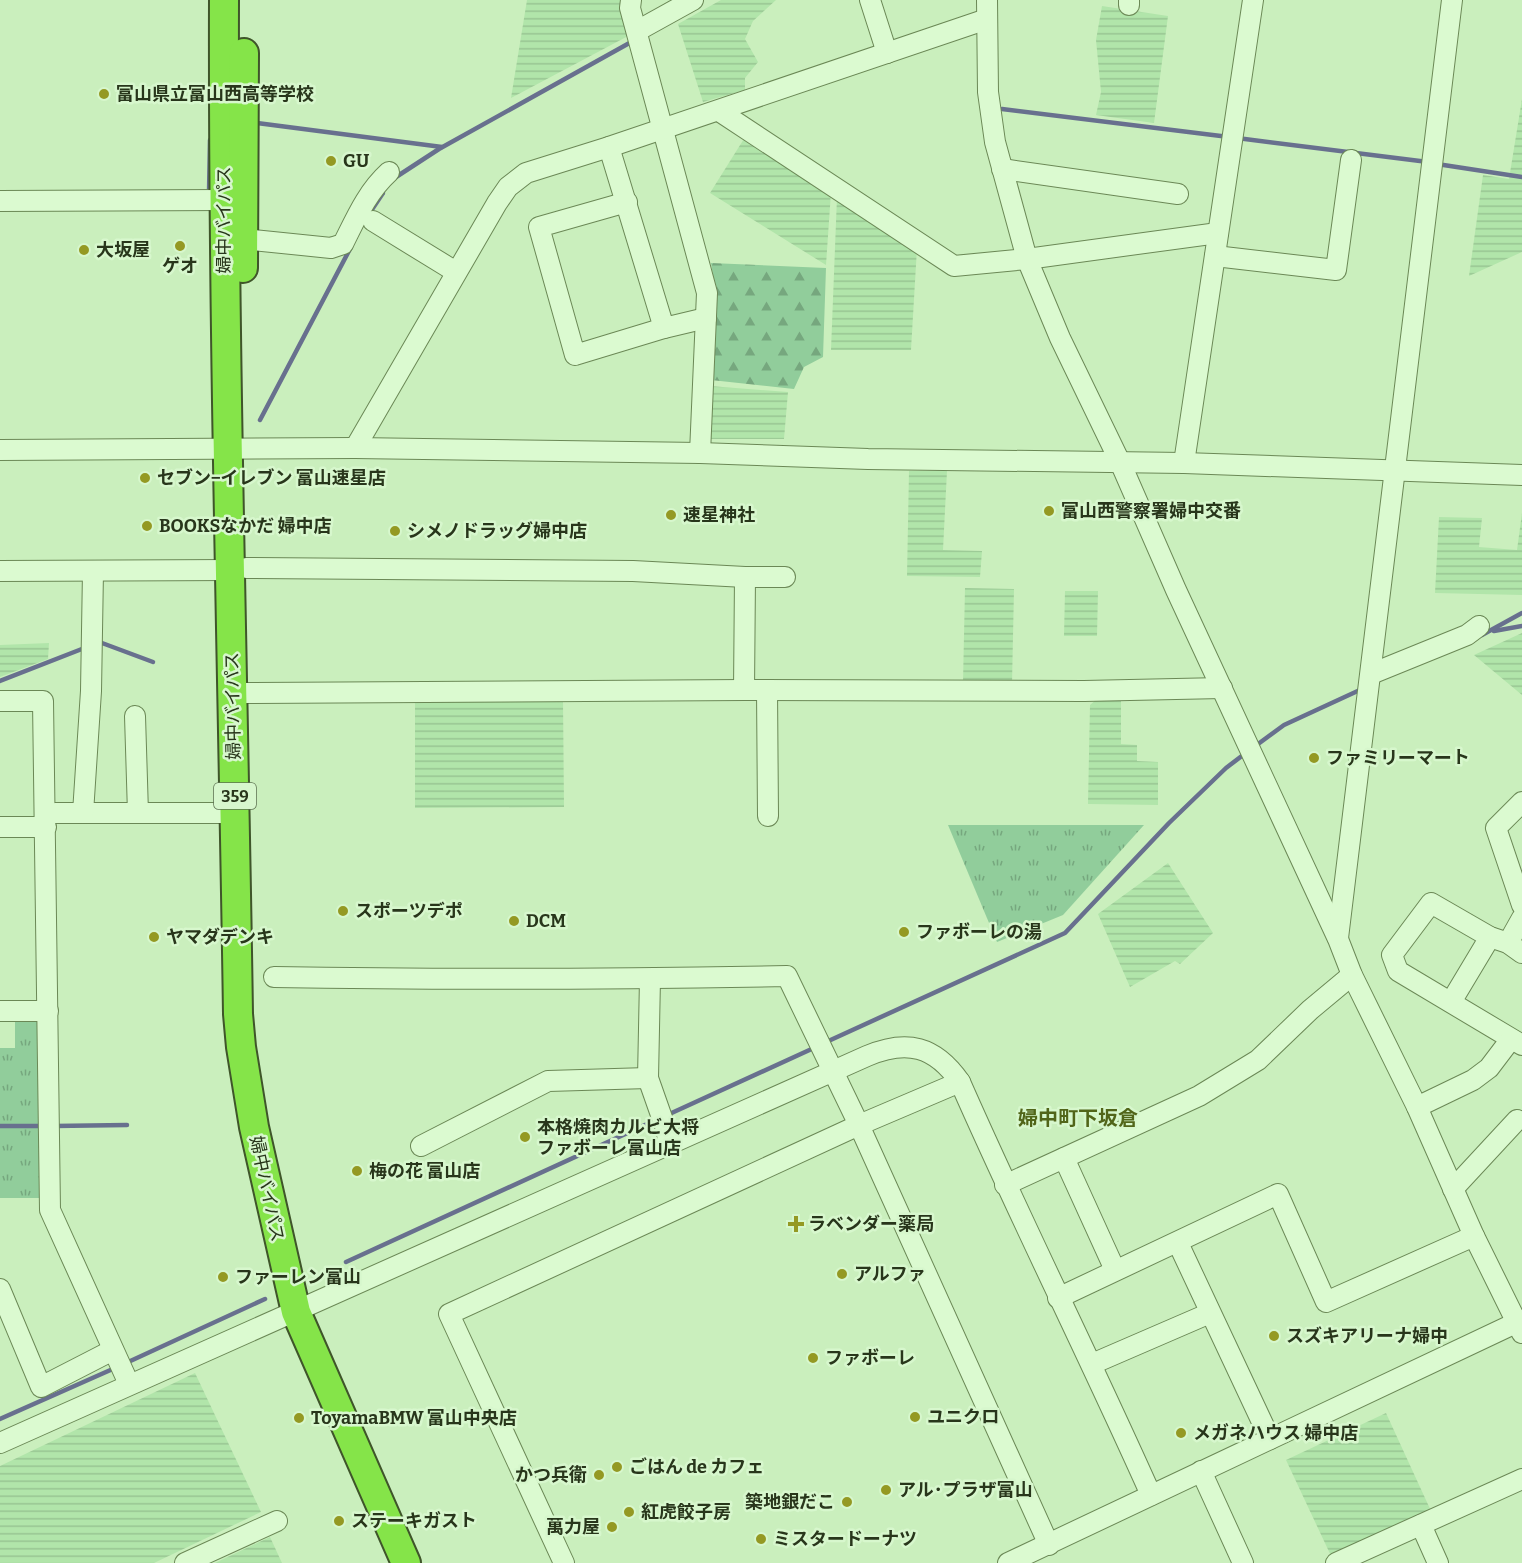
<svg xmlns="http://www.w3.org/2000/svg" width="1522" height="1563" font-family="Bitter,'Noto Sans JP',serif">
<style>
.farmland{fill:url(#farmland-rules)}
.forest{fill:url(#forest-firs)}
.park{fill:url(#park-tufts)}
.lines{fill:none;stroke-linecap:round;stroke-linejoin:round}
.stream{stroke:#68708e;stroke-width:4.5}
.minor-casing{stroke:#6b8856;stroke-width:22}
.highway-casing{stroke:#3f552a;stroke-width:32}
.minor{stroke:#dbfad0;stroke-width:20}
.highway{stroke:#85e449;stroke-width:28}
.poi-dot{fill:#949923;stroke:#d7f7cd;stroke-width:2}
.labels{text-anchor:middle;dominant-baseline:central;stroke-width:5;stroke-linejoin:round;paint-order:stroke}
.shield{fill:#d7f7cd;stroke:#5c7050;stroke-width:1.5}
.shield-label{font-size:16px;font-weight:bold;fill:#28361b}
.poi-label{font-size:18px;font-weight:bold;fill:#28361b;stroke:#d7f7cd;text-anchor:start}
.street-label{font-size:18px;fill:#28361b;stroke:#d7f7cd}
.neighbourhood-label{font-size:20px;font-weight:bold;fill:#516519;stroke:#d7f7cd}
</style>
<defs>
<pattern id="farmland-rules" width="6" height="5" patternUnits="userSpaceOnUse" patternTransform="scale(1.5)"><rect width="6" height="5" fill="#b1e5aa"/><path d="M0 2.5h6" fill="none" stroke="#98c592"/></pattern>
<pattern id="forest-firs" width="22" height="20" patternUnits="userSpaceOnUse" patternTransform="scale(1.5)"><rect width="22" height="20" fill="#91cd9b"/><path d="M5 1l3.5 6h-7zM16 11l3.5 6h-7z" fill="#76a77e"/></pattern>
<pattern id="park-tufts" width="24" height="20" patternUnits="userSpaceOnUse" patternTransform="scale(1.5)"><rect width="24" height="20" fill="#91cd9b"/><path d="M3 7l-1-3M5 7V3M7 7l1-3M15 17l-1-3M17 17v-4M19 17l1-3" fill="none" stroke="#76a77e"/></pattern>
</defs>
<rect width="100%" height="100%" fill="#caefbd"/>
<g class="farmland">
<path d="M527,0H623L630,35L511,98Z"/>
<path d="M721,0H776L753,21L745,39L758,62L745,78V90L703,102L678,24Z"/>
<path d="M1102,6L1168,16L1154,123L1096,115L1101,92L1096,40Z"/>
<path d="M1522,99V252L1469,276L1483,175L1509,179Z"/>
<path d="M747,134L831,192L826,265L710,193Z"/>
<path d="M837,197L917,248L911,350H831Z"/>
<path d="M710,386L788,392L784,439H705Z"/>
<path d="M909,471H947L943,550L982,551L980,577L907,576Z"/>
<path d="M1522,513V595L1435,593L1439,517L1482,518L1479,547L1517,550Z"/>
<path d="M965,588L1014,589L1012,684L963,683Z"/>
<path d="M1065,591H1098L1097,636H1064Z"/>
<path d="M1522,633V695L1474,655Z"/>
<path d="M49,643L48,659L0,677V645Z"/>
<path d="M1098,698H1121V744L1137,745V761L1158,762V805L1088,804L1090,705Z"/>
<path d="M563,700L564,807L415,808V702Z"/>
<path d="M1168,863L1213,933L1180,964L1175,961L1130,987L1098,914Z"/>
<path d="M195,1373L261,1512L154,1563H0V1466Z"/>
<path d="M1386,1413L1431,1511L1332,1558L1286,1460Z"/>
<path d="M270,1537L282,1563H215Z"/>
</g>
<path class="forest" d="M711,263L826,268L823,357L804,367L794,389L711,380L716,295Z"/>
<g class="park">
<path d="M948,825H1144L1063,915L997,942Z"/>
<path d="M15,1018H32L42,1025V1198H0V1048H15Z"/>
</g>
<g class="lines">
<g class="stream">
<path d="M1002,109L1229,137"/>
<path d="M257,123L442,147"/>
<path d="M1237,138L1428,162"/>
<path d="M1437,164L1522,177"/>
<path d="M393,179L439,149L633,41"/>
<path d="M207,193H209L210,140"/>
<path d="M371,211L383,193"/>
<path d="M260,420L351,247"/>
<path d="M1494,631L1522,626"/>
<path d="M1482,635L1522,613"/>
<path d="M98,644L102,643L153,662"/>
<path d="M0,681L87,647"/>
<path d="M1254,747L1284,725L1362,689"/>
<path d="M824,1043L1065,933L1169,823L1226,768L1247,752"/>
<path d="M665,1116L816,1047"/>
<path d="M0,1126H45"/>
<path d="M54,1126L127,1125"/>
<path d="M346,1262L658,1119"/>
<path d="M126,1363L265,1299"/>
<path d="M0,1419L115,1368"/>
</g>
<g class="minor-casing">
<g id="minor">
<path d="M631,0L630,8L707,293L700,453"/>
<path d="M870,0L887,53"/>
<path d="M987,0L988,92L995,142L1027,259L1060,338L1120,462L1176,590L1338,939L1352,975L1417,1107L1474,1236L1522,1333"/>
<path d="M1129,5V0"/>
<path d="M637,31L693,0"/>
<path d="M719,111L954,266L1027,259L1218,233"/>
<path d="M609,147L664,328L706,318"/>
<path d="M1002,169L1178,194"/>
<path d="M0,201L223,200"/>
<path d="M627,202L539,227L575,355L664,328"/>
<path d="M373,221L456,272"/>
<path d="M243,239L331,248L343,244C356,218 367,192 389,172"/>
<path d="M1215,256L1336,270L1351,160"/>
<path d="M355,448L497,203L508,187L526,173L609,147L987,19"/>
<path d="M0,450L355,448L700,453L868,459L1184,463L1522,475"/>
<path d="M1184,463L1253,0"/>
<path d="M246,568L633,571L745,577H785"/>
<path d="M0,571L231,570"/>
<path d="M1371,674L1467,635L1479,626"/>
<path d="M744,690L745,577"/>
<path d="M767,690L768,816"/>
<path d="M245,693L744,690L1084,691L1222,688"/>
<path d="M0,701H43L50,1210L129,1384"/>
<path d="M135,716L138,813"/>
<path d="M1522,802L1496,828L1522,905"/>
<path d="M55,813H235"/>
<path d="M83,813L91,691L93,571"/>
<path d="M0,827H46"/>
<path d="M1338,938L1452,0"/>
<path d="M1508,943L1522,918"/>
<path d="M1522,953L1508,943L1490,937L1431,903L1392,955L1398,971L1522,1045"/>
<path d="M274,977C445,980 616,979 787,976L859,1125L1049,1545"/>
<path d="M650,979L648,1078L667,1132L668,1146"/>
<path d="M1451,1002L1490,937"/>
<path d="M0,1011H48"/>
<path d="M1417,1107L1473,1080L1489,1068L1511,1039"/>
<path d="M421,1146L548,1081L648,1078"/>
<path d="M1064,1158L1115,1270"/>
<path d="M1005,1185L1199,1096L1258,1060L1310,1010L1352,975"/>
<path d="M1453,1189L1517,1120"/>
<path d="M1178,1243L1270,1439"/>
<path d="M0,1289L41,1387L113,1350"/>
<path d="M1058,1298L1278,1194L1326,1302L1474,1236"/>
<path d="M1092,1364L1210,1313"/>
<path d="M0,1443L867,1056C907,1039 935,1046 960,1082C1021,1221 1089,1356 1151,1495"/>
<path d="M1201,1471L1243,1563"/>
<path d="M1421,1525L1438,1563"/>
<path d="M185,1563L277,1521"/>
<path d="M564,1563L449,1314L859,1125L960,1082"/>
<path d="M1008,1563L1522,1320"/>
<path d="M1336,1563L1522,1479"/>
</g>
</g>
<g class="highway-casing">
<g id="highway">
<path d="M224,0C223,338 233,676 238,1014L241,1047L254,1127L296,1312L406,1563"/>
<path d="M243,268L244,53"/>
</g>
</g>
<use href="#minor" class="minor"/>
<use href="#highway" class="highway"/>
</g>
<g class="poi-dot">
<circle cx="104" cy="94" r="6"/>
<circle cx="331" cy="161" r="6"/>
<circle cx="180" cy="246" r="6"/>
<circle cx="84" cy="250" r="6"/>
<circle cx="145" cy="478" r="6"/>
<circle cx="1049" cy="511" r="6"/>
<circle cx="671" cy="515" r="6"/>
<circle cx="147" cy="526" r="6"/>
<circle cx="395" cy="531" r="6"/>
<circle cx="1314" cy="758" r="6"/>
<circle cx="343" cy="911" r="6"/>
<circle cx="514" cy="921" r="6"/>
<circle cx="904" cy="932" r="6"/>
<circle cx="154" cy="937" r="6"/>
<circle cx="525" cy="1137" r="6"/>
<circle cx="357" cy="1171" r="6"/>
<path d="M793 1215h6v6h6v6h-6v6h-6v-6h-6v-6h6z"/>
<circle cx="842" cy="1274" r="6"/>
<circle cx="223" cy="1277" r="6"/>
<circle cx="1274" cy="1336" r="6"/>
<circle cx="813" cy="1358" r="6"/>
<circle cx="915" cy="1417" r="6"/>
<circle cx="299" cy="1418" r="6"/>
<circle cx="1181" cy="1433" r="6"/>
<circle cx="617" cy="1467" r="6"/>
<circle cx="599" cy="1475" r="6"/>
<circle cx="886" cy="1490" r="6"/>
<circle cx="847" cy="1502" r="6"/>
<circle cx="629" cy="1512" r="6"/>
<circle cx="339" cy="1521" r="6"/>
<circle cx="612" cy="1527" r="6"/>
<circle cx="761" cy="1539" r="6"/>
</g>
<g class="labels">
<rect class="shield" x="214" y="783" width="42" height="26" rx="4.5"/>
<g class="shield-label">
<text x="235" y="796">359</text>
</g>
<g class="poi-label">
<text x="116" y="94">富山県立富山西高等学校</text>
<text x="343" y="161">GU</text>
<text x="96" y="250">大坂屋</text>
<text x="180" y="266" text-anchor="middle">ゲオ</text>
<text x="157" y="478">セブン−イレブン 富山速星店</text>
<text x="1061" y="511">富山西警察署婦中交番</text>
<text x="683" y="515">速星神社</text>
<text x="159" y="526">BOOKSなかだ 婦中店</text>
<text x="407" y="531">シメノドラッグ婦中店</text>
<text x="1326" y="758">ファミリーマート</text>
<text x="355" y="911">スポーツデポ</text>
<text x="526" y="921">DCM</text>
<text x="916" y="932">ファボーレの湯</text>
<text x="166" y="937">ヤマダデンキ</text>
<text x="537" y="1127">本格焼肉カルビ大将<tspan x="537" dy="21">ファボーレ富山店</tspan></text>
<text x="369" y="1171">梅の花 富山店</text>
<text x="808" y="1224">ラベンダー薬局</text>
<text x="854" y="1274">アルファ</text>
<text x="235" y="1277">ファーレン富山</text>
<text x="1286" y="1336">スズキアリーナ婦中</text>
<text x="825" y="1358">ファボーレ</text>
<text x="927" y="1417">ユニクロ</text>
<text x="311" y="1418">ToyamaBMW 富山中央店</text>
<text x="1193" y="1433">メガネハウス 婦中店</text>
<text x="629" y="1467">ごはん de カフェ</text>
<text x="587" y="1475" text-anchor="end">かつ兵衛</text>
<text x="898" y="1490">アル･プラザ富山</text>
<text x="835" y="1502" text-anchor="end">築地銀だこ</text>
<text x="641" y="1512">紅虎餃子房</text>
<text x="351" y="1521">ステーキガスト</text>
<text x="600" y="1527" text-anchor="end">萬力屋</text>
<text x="773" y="1539">ミスタードーナツ</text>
</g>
<g class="street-label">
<text transform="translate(224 220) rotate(-90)">婦中バイパス</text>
<text transform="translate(233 706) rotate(-91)">婦中バイパス</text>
<text transform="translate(267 1189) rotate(78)">婦中バイパス</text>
</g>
<g class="neighbourhood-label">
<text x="1078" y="1118">婦中町下坂倉</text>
</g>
</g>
</svg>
